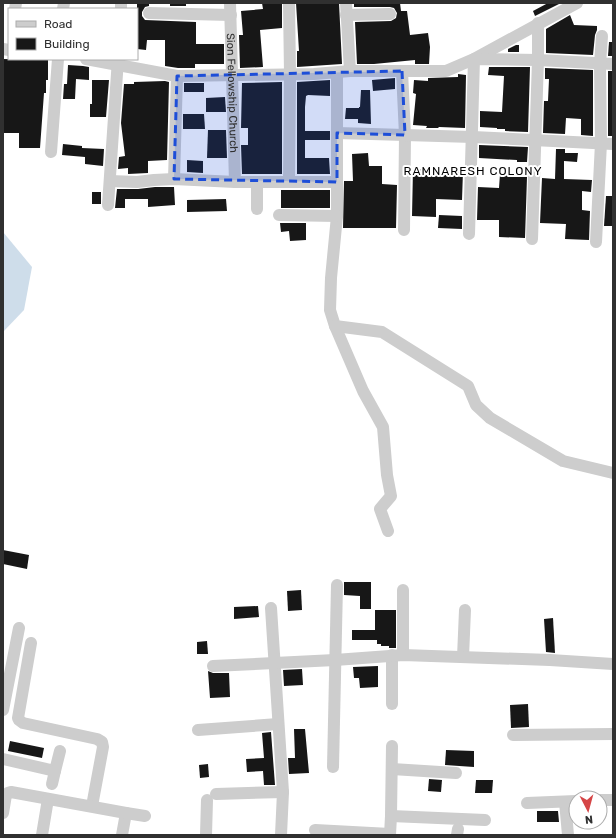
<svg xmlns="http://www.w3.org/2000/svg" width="616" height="838" font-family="Rubik,sans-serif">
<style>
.water{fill:#ceddea}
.building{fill:#171717}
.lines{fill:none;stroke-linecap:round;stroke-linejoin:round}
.street{stroke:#cdcdcd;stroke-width:12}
.marked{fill:#1d4ed8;fill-opacity:0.2;stroke:#1d4ed8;stroke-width:3;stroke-dasharray:8 5;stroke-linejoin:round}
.labels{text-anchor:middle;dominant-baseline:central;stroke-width:4;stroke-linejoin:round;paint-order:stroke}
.street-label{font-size:11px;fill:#303030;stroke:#fff}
.neighbourhood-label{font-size:12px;letter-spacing:1px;fill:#000;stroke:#fff}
</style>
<rect width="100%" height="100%" fill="#fff"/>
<path class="water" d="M3,232L32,267L24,310L3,332Z"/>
<g class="building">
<path d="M137,3H149V6L145,7L142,12V16L145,20L196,22V44H224V64H195V68H178L165,66V40H147L146,50L137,49Z"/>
<rect x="170" y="3" width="16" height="3"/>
<path d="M262,3H282V28L260,30L263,67L240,68L239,35H243L241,11L263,9Z"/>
<path d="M296,3H339L342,64L297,67V51H299Z"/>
<path d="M354,3H400L401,11H407L410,35L428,33L430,47L429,64H415V60L374,64H357L355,22L391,21L396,18L397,13L394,8L390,7H354Z"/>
<path d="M548,3H561L535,16L533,11Z"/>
<path d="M570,15L574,25L597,26V30L595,35L593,55L546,53V29Z"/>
<path d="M609,42H613V56H608Z"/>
<path d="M516,45H519V52H508V49Z"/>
<path d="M4,59L48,60V80H46V93H44L40,148H19V133H3Z"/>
<path d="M68,65L83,66L89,67V80L76,79L75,99H63L64,84H67Z"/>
<path d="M489,67H530L528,132L505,131V129H497V128L480,127V111L502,112L504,76L488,75Z"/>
<path d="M545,68L593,70V136L581,135V119L566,118L565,134L543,133L544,101H548L549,79H545Z"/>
<rect x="608" y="71" width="5" height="65"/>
<path d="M458,74L466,75L465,128L439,127L438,128H426L427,126L413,125L416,94L413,93L414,80L428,81V78L458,77Z"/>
<path d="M395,78V89L373,91L372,80Z"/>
<path d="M92,80H109L106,117H90V104H92Z"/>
<path d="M330,80V96L308,95L306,96L305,107V131H330V140H305V158H329L330,174H297V82Z"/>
<path d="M165,81L169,82L167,160L148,161V173L128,174V168L118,169L119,157L125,156L121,123L124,84H134V82Z"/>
<path d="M282,82V174H242L241,145H248V128H241L242,83Z"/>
<rect x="184" y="83" width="20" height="9"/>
<path d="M361,90H370L371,124L358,123V119H345L346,108H359V107H360Z"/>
<path d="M225,97L226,112H206V98Z"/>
<path d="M183,114H204L205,129H183Z"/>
<path d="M208,130H226L227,158H207Z"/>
<path d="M63,144L82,146V148L104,149L103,166L85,164V157L62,155Z"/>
<path d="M479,145L528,147L527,162H517V160L479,158Z"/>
<path d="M556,149H565V153H578L577,162L564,161V179L592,180L591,192L582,191V210L590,211L589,240L565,239L566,224L540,223L542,178L555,179Z"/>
<path d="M368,153L369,166H382V184L397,185L396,228H343L344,181H353L352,154Z"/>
<path d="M187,160L203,161V173L187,172Z"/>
<path d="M413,169L463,171L462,200L436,199V217L412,216Z"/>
<path d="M500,174H509V177H527L525,238L499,237V220H477L478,187L499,188Z"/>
<path d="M155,187H174L175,205L148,207V199H125V208H115L117,189H138Z"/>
<rect x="281" y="190" width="49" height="18"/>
<rect x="92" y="192" width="9" height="12"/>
<path d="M606,196H613V226H604Z"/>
<path d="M226,199L227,211L187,212V200Z"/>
<path d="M439,215L462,216V229L438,228Z"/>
<path d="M280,223H306V240L290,241L289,231L281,232Z"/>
<path d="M3,550L29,555L27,569L3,564Z"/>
<path d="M344,582H371V609H360V596L344,595Z"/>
<path d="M301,590L302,610L288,611L287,591Z"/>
<path d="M258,606L259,617L234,619V607Z"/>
<path d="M375,610H396V648H389V646H381V644H377V640H352V630H375Z"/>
<path d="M553,618L555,653L546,652L544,619Z"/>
<path d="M207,641L208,654H197V642Z"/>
<path d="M378,666V687L360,688L359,678H354L353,667Z"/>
<path d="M302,669L303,685L284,686L283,670Z"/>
<path d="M208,671L213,673H229L230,697L210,698Z"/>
<path d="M528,704L529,727L511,728L510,705Z"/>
<path d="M294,729H305L309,773L289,774L288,758H295Z"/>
<path d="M271,732L275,785H264L263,771L247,772L246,759L264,758L262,733Z"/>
<path d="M10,741L44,748L42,758L8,751Z"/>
<path d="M446,750L474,751V767L445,765Z"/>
<path d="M208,764L209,777L200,778L199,765Z"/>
<path d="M429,779L442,780L441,792L428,791Z"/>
<path d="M476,780H493L492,793H475Z"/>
<path d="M537,811H558L559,822H537Z"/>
</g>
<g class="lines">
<g class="street">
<path id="s1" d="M230,3L235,182"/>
<path d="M346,3L350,71"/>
<path d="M15,9L16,3"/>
<path d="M63,9L64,3"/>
<path d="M121,9V3"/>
<path d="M149,13L231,15"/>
<path d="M346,15L390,14"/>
<path d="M3,49L9,50"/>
<path d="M86,59L177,76L314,74L350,71H446L474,59L577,3"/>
<path d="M402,71L405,135L404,230"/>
<path d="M337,73V216L331,278L330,310L335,326L382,332L468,386L476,405L490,418L563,461L613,473"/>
<path d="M337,133L473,137L613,144"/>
<path d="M51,152L58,59"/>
<path d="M174,179L177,76"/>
<path d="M110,181L137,182L154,180L174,179L235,182H337"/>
<path d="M257,182V209"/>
<path d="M289,182L290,74L289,3"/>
<path d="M108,205L118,59"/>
<path d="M279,215L337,216"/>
<path d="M469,234L474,59L538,60L613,64"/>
<path d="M532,239L538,60V23"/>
<path d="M596,242L601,143L600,64L602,36"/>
<path d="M335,326L363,391L383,427L387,475L391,496L380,509L388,531"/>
<path d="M271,608L283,792L281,835"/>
<path d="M31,643L18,718L19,720L23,723L97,739L102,742L103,747L92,806"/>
<path d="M392,655V704"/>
<path d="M403,655V590"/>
<path d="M463,657L465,610"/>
<path d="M213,666L335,660L403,655L550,660L613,664"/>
<path d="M3,710L19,628"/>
<path d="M198,730L278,724"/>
<path d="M513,735L613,734"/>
<path d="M3,759L55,771L60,751"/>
<path d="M333,767L337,585"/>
<path d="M392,769L456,773"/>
<path d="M52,784L55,771"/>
<path d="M216,794L283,792"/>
<path d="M600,800H613"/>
<path d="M565,802L568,835"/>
<path d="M527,803L576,801"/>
<path d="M3,813L6,795L8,793L11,792L126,813L122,835"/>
<path d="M126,813L145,816"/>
<path d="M391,816L485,820"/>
<path d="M315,830L390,834"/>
<path d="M42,835L48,799"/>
<path d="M206,835L207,800"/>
<path d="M390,835L391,816L392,746"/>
<path d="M457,835L458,829"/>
</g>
</g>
<path class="marked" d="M402,71L405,135L337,133V182L174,179L177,76Z"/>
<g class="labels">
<g class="street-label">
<text stroke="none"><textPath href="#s1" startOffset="90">Sion Fellowship Church</textPath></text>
</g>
<g class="neighbourhood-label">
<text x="473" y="171">RAMNARESH COLONY</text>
</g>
</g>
<rect width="616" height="838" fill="none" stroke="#303030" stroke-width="8"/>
<rect x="8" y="8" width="130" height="52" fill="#ffffff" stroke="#acacac"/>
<rect x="16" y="21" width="20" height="6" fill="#cdcdcd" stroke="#acacac"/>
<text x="44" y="28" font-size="12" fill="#303030">Road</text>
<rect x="16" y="38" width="20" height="12" fill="#171717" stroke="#acacac"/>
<text x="44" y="48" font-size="12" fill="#303030">Building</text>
<g transform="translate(588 810) rotate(174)"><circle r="19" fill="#ffffff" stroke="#acacac"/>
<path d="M0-3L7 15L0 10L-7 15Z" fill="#d54546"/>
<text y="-6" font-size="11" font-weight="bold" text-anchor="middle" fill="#303030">N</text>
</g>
</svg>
